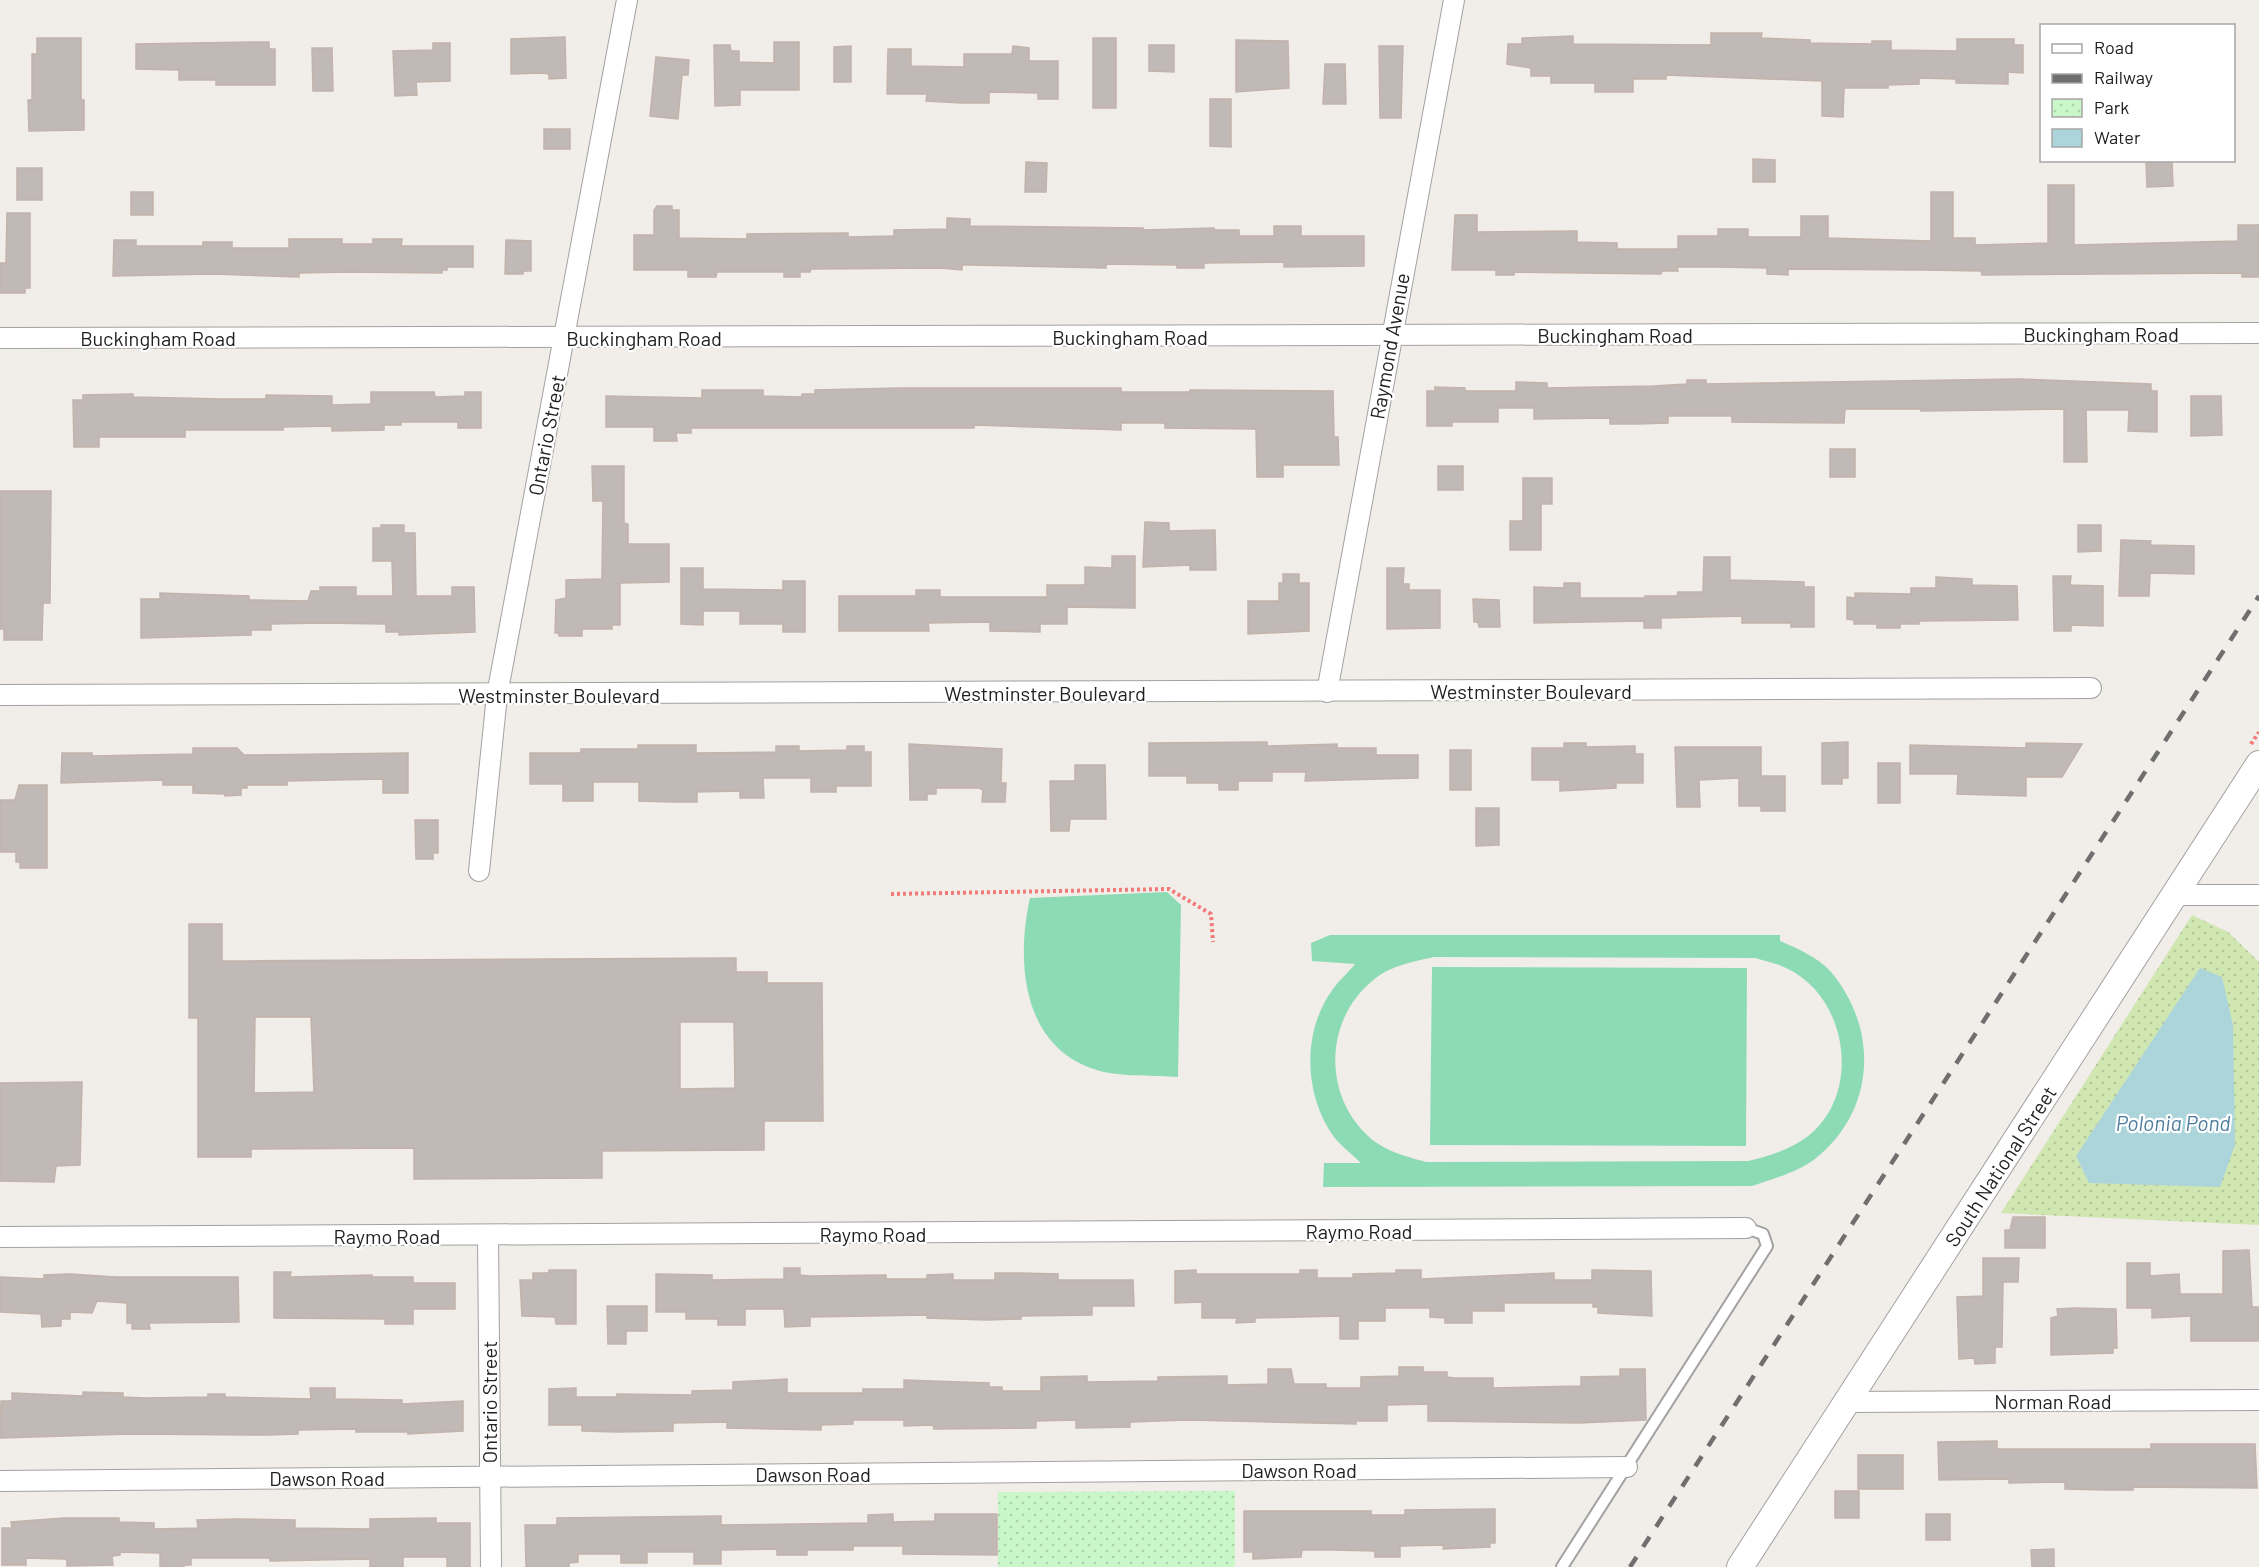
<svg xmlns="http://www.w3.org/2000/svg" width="2259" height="1567" font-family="Barlow,sans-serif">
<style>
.grass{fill:url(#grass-dots)}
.park{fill:url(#park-dots)}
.pitch{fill:#8cdbb5;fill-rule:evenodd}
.water{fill:#acd5db}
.building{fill:#c1b9b5;stroke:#c2b3ab;stroke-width:1.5;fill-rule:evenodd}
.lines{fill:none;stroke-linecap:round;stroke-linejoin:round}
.service-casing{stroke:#a2a2a2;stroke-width:14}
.minor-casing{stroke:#a2a2a2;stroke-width:22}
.tertiary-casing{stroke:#a2a2a2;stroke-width:28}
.path{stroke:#f27a78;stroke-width:4;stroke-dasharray:3 3;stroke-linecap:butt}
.service{stroke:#fff;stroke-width:10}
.minor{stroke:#fff;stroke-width:20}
.tertiary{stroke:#fff;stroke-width:26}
.rail{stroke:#6f6f6f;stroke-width:4.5;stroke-dasharray:12 12;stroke-linecap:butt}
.labels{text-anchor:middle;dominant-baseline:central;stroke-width:4.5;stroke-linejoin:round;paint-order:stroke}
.street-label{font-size:20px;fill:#212121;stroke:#fff}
.water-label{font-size:21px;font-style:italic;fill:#4c7b9c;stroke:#fff}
</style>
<defs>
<pattern id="grass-dots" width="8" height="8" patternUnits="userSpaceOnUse" patternTransform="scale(1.5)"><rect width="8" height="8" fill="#d1e7b2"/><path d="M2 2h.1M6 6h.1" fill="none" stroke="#b3c699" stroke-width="1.8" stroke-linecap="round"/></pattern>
<pattern id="park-dots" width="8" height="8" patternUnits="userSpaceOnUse" patternTransform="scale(1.5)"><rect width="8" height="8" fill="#caf7c9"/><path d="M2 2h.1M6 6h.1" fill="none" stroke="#add3ac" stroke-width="1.8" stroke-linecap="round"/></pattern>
</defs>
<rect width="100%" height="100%" fill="#f1ede8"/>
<path class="grass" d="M2192,915L2228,932L2259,962V1225L2001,1213Z"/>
<path class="park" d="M1235,1491V1567H998V1492Z"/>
<g class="pitch">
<path d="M1167,892L1181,905L1178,1077C1154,1075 1127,1077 1104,1072C1023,1053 1015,965 1030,898Z"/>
<path d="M1330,935H1780V941C1798,949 1818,957 1831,972C1879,1029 1876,1111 1815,1159C1798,1172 1773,1179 1752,1186L1323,1187L1324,1163H1361C1352,1154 1341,1146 1334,1137C1304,1096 1302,1033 1331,992C1337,982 1348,973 1355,964L1312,961L1311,943ZM1434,957L1755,958C1765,961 1776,963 1786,968C1848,996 1863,1094 1807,1137C1788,1150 1770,1156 1748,1161L1426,1162C1404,1156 1381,1150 1365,1133C1323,1091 1326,1020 1371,982C1388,966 1412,962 1434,957Z"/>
<path d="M1432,967L1747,968L1746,1146L1430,1145Z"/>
</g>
<path class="water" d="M2200,968L2222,977L2233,1025L2235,1145L2220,1187L2089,1183L2076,1156Z"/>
<g class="building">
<path d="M1711,33H1762L1761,38L1810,40V43L1872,44V41H1891V50L1957,51V39H2014V45H2023V73L2008,72V84L1956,83V79L1919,78V84L1888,85V88H1844L1843,117L1822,116V81L1666,75V79H1633V92H1595V83H1551V76H1531V68L1507,64L1508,44H1522V38L1573,36V44L1711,45Z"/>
<path d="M565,37L566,78L549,79V74L542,73L511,74V39Z"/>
<path d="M37,38H81V100H84V130L29,131L28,100H32V54H37Z"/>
<rect x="1093" y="38" width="23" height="70"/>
<path d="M1236,40L1288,41L1289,88L1236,92Z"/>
<path d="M253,42H269V49H275V85H216V80H179V70L136,69V44Z"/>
<path d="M774,42H799V90H740V105L715,106L714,45H730L731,51H739V62L774,63Z"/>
<path d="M433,43H450V81L416,82L417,95L395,96L393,51L433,50Z"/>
<path d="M1149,45H1174V72L1149,71Z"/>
<path d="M851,46V82H834V47Z"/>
<path d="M1013,46L1029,48V61H1058V99H1038V93L989,92V103H963L926,101L927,94H887L888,49H911V66L964,67V54H1012Z"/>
<path d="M1379,46H1403L1401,118H1380Z"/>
<path d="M312,48H332L333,91H313Z"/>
<path d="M656,57L689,60L688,75H682L678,119L650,116Z"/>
<path d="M1325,64H1345L1346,104H1323Z"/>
<path d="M1210,99H1231V147L1210,146Z"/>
<rect x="544" y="129" width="26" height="20"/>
<path d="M1753,159L1775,160V182H1753Z"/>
<path d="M2146,161H2172L2173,186L2147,187Z"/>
<path d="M1026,162L1047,163L1046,192H1025Z"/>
<rect x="17" y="168" width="25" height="32"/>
<path d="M2048,185H2074V245L2238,241V225H2259V277H2242V273L1982,275L1981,271L1923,270L1788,269V275L1767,274V268L1718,267H1677L1678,271H1662L1661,274L1514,272V275H1496V270H1452L1455,215H1477V232L1577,231V242L1617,243V249H1678V236H1718V229H1748V237H1801V216H1828V238L1931,241V192H1953V238H1975V245L2048,243Z"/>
<rect x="131" y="192" width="22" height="23"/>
<path d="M657,206H672V210H679V238L747,239V234L848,233V237L894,236V230L947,229V218L970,219V226L1143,228V230L1214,228V230H1239V236H1274V226H1301V236H1364V266L1284,267V262L1204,263V268H1177V265L1106,264V268L970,265H962V270L941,268L811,269L810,272H800V277H784V272H717L716,277H688V270H634V235H654V210Z"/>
<path d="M7,213H30V288H25V293H0V263H6Z"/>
<path d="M289,239H342V244H373V239H402L401,246H473V267H447V270H442V273L348,272L299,273V277L212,274L113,276L114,240H136V246H203V242H232V248H289Z"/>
<path d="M506,240L531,241V271H523V274H505Z"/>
<path d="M2019,379L2151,384V391H2157V432L2128,431L2129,410H2086L2087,462H2064V409L1921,411V409H1845L1844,423L1732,422V416H1668V423L1637,424H1610V418L1534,419V408H1498V422H1452V426H1427V391H1435V387L1465,388V391H1516V382L1547,383V388L1653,386L1687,384V380H1706V384Z"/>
<path d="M899,388H1121V392H1190V390L1333,391L1334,437H1338L1339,465H1283V477H1257L1256,429L1165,428V423H1121V430L974,425V428H691V433H676L677,441H654V427H606V396L702,398V390H763V396L802,397V394H815V390Z"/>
<path d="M371,392H434L435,397L465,396V392H481V428H458V422H401V425H384V430L332,431V426L283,427V430H185V437H99V447H74L73,400H83V395L133,394V397L223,399H266V395L332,396V405L371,404Z"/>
<path d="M2191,396H2221L2222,435L2191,436Z"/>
<rect x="1830" y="449" width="25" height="28"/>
<path d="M592,466H624V523L628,524V544H669V582L620,583V625H612V629H582V636H559V633H555L556,600L566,598V580L602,579L603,501H593Z"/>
<rect x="1438" y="466" width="25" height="24"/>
<path d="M1523,478H1552V504H1541V550H1510V521H1523Z"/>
<path d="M0,491H51L50,603H43L42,640H4V629H0Z"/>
<path d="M1145,522L1169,523V531L1215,530L1216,570H1190V565L1143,567Z"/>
<path d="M381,525H404V533H415L416,596H452V587H474L475,632L399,635V632H386V624L321,623L271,624V630H251V635L141,638V599H160V593L249,596V600L308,601L311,591H320V587H356V596H393L392,561H373V528H381Z"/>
<path d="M2078,525H2101V551L2078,552Z"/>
<path d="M2121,540L2151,541L2150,545L2194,546V574L2150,573L2149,596H2119Z"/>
<path d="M1112,556H1135V608L1067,607V624H1040V632L990,631V622L928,623L929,631H839V596H916V590H940V597H1047V585H1085V567L1112,568Z"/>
<path d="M1704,557H1730V580L1804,582V587H1814V627H1791V623H1742V616L1661,618V628H1644V621L1534,623V587L1564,588V583H1580V598H1645V596H1677L1678,592H1703Z"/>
<path d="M681,568H703V589L783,590V581H805V632H783V624H740V611H703V625L681,624Z"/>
<path d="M1387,568H1404L1403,584H1409V590H1440V628L1387,629Z"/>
<path d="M1283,574H1299V583H1309V631L1248,634V601H1279V583H1283Z"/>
<path d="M2053,576H2071L2070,585L2103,586V626L2071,625V631H2054Z"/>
<path d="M1936,577L1972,579V585L2017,586L2018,620L1919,621V624H1900V628H1877V624H1854V620L1847,619V597L1855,598V593L1911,594V588H1936Z"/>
<path d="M1473,599L1499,600L1500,627H1479L1478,622H1474Z"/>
<path d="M1267,742V746L1337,744V748H1376V755H1418V778L1305,781L1306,772H1272V781H1238V790H1219V783H1187V776H1149V743Z"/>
<path d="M1848,742V778H1842V784H1822V743Z"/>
<path d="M1564,743H1586V747L1635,746V754H1643V783H1616V788L1560,791V780H1532V748H1564Z"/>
<path d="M2026,743L2082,744L2062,777H2026V796L1957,794L1958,774H1910V745L2026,748Z"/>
<path d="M909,744L1002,749L1001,783H1006L1005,802H982L983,790L979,788H936V794H927V800H910Z"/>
<path d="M638,745H696V753L776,752V746H799V751L847,750V746H864V752H871V786H836V792H811V778H763L764,798H740V791L697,792V802H673L639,801V782H593V801H563V784H530V753H581V749H638Z"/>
<path d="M1675,747H1761V776H1785V811H1761V806H1739V778L1699,780L1700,807H1677Z"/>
<path d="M193,748H237L244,755L408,753V793H383V779L287,781V785H247V788H241V795L225,796V794L193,793V785H163V780L61,783L62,753H92V756L193,754Z"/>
<rect x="1450" y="750" width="21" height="40"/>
<rect x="1878" y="763" width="22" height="40"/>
<path d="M1075,765H1105L1106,819H1070L1069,831H1051L1050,781H1075Z"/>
<path d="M19,785H47V868H20V862H16V852H0V800H15Z"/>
<path d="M1476,808H1499V845L1476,846Z"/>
<path d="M415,820H438V853H433V859H416Z"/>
<path d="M189,924H222V961L736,958V972H767V983H822L823,1121H764V1150L602,1151V1178L414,1179V1148L251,1149V1157H198V1018H189ZM255,1017H311L314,1092L254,1093ZM680,1022H734L735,1088L680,1089Z"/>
<path d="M82,1082L80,1165L56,1166L54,1182L0,1181V1083Z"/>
<path d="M2013,1217H2045V1248H2005V1230H2010Z"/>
<path d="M2249,1250L2252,1307H2259V1341H2191V1316L2152,1318V1308H2127V1263H2150V1276L2179,1274L2180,1294H2223V1251Z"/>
<path d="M1983,1258H2019L2018,1282H2003L2002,1347H1995V1363L1975,1364L1974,1358L1959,1359L1957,1297L1983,1296Z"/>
<path d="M784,1268H800V1275L809,1276L886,1275V1279H927V1275L953,1274V1280H995V1273H1020L1058,1274V1280H1133L1134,1306H1092V1315L1021,1316V1319L986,1320L927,1318V1315L810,1317V1326L785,1327L784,1309H745V1325H718V1319H686V1312H656V1274L712,1275V1280L784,1279Z"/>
<path d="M549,1270H576V1324H556L555,1317L522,1316L520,1280H533V1273H549Z"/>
<path d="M1196,1270V1274H1300V1270H1317V1278H1353V1274L1396,1273V1270H1421V1279L1554,1273V1280H1592V1270L1651,1271L1652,1316L1598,1313V1307H1593V1303H1504V1311H1472V1323H1445V1318L1430,1317V1308H1385V1321H1358V1339H1340V1316L1255,1318V1322L1236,1323L1237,1318H1202V1302L1175,1303V1271Z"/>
<path d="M274,1272H291L290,1277L372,1275V1277H413V1283H455V1309H413V1324H385V1319L274,1318Z"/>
<path d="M70,1274L116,1277H238L239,1322L149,1323L150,1329H132V1323H127V1303L97,1301L92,1313L70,1312V1319H61V1326L42,1327L41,1314L0,1312V1277L44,1279V1275Z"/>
<path d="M607,1306H647V1331H626V1344H608Z"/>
<path d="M2075,1308L2116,1309L2117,1348H2113V1353L2051,1355V1318L2058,1316L2057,1309Z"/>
<path d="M1399,1367H1423V1372H1447V1377L1454,1378H1493V1388L1581,1386V1377L1620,1376V1369H1645L1646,1420L1579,1423L1428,1421V1404L1387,1405V1421H1356V1424L1189,1420L1130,1422V1427L1076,1428V1420L1036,1421V1428L934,1429L933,1425L904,1426V1420H853V1424L821,1425V1430L727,1428V1422L673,1423V1431L617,1432L582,1431V1425H549V1389L576,1388V1397H617V1394L692,1395V1391L733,1390V1382L787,1379V1393H863V1389H904V1380L989,1383V1387H1002V1391H1041V1377L1087,1376V1382L1158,1381V1377L1227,1376V1385L1268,1384V1369H1291L1294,1384H1326V1388H1361V1377L1399,1376Z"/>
<path d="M310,1388H335V1399L402,1400V1404L463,1401V1431L408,1434V1432H356V1429L298,1430V1434L266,1435L129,1434L0,1438L1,1401H12V1393L83,1396V1392L123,1393V1397L145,1398L208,1397V1394H225V1397L311,1399Z"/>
<path d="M1997,1441V1449H2151V1444H2255L2257,1488L2133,1487V1490H2105L2065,1489V1482L2009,1483V1479L1939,1480L1938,1442Z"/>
<rect x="1858" y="1455" width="45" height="34"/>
<rect x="1835" y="1491" width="24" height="27"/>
<path d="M1495,1509V1543H1490V1547L1443,1549L1444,1545L1400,1546V1557H1375V1551L1333,1550H1302L1301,1557L1253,1559V1552H1244V1511H1371V1515H1405V1510Z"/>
<path d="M893,1514V1522L935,1521V1514H997V1555L903,1554V1546H853V1550H807V1555H777V1549L721,1550V1564H694V1552H647V1563H621V1554H578V1562L569,1563V1567H526L525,1525H557V1518L721,1516V1525L868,1523V1515Z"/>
<rect x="1926" y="1514" width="24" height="26"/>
<path d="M64,1518H119V1522L154,1523V1529L198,1528L197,1520L238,1519L295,1520V1528L370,1529V1519L436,1518V1523H470V1567H447V1557H403V1567H370V1559L270,1561V1558H191V1565H184V1567H160V1553L120,1552V1555L112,1556L113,1565L67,1566V1560L64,1559L26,1558V1565H2V1528H12L11,1522Z"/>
<path d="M2054,1549V1567H2032L2031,1550Z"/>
</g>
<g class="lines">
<g class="service-casing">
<path id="service" d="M1562,1567L1767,1246L1763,1234L1746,1228"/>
</g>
<g class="minor-casing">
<g id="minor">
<path d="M0,338L2259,333"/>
<path d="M1327,692L1454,0"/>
<path d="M0,695L2091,688"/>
<path d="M479,871L497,695L627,0"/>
<path d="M2174,895H2259"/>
<path d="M488,1236L491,1567"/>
<path d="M0,1237L1746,1228"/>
<path d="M1847,1402L2259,1400"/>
<path d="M0,1481L1627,1467"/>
</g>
</g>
<g class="tertiary-casing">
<path id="tertiary" d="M1740,1567L2259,764"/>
</g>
<g class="path">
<path d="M2251,744L2259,732"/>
<path d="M891,894L1169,889L1211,914L1213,942"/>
</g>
<use href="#service" class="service"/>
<use href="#minor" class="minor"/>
<use href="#tertiary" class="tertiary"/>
<path class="rail" d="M1630,1567L2259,596"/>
</g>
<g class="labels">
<g class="street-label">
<text x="2101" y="334">Buckingham Road</text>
<text x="1615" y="335">Buckingham Road</text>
<text x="1130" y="337">Buckingham Road</text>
<text x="158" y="338">Buckingham Road</text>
<text x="644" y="338">Buckingham Road</text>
<text transform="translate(1389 346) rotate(-80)">Raymond Avenue</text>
<text transform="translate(546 435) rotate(-79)">Ontario Street</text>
<text x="1531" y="691">Westminster Boulevard</text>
<text x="1045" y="693">Westminster Boulevard</text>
<text x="559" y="695">Westminster Boulevard</text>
<text transform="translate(2000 1166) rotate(-57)">South National Street</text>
<text x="1359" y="1231">Raymo Road</text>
<text x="873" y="1234">Raymo Road</text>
<text x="387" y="1236">Raymo Road</text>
<text x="2053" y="1401">Norman Road</text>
<text transform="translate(489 1402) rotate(-90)">Ontario Street</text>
<text x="1299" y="1470">Dawson Road</text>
<text x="813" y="1474">Dawson Road</text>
<text x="327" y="1478">Dawson Road</text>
</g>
<g class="water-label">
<text x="2173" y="1122">Polonia Pond</text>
</g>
</g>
<rect x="2040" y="24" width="195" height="138" fill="#ffffff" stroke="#a6a6a6" stroke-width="1.5"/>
<rect x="2052" y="44" width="30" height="9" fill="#ffffff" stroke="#a6a6a6" stroke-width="1.5"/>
<text x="2094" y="54" font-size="18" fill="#212121">Road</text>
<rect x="2052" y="74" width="30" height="9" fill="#6f6f6f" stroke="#a6a6a6" stroke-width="1.5"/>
<text x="2094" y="84" font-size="18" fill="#212121">Railway</text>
<rect x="2052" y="99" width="30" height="18" fill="url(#park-dots)" stroke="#a6a6a6" stroke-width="1.5"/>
<text x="2094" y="114" font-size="18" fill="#212121">Park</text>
<rect x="2052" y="129" width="30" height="18" fill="#acd5db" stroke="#a6a6a6" stroke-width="1.5"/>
<text x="2094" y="144" font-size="18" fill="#212121">Water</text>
</svg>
